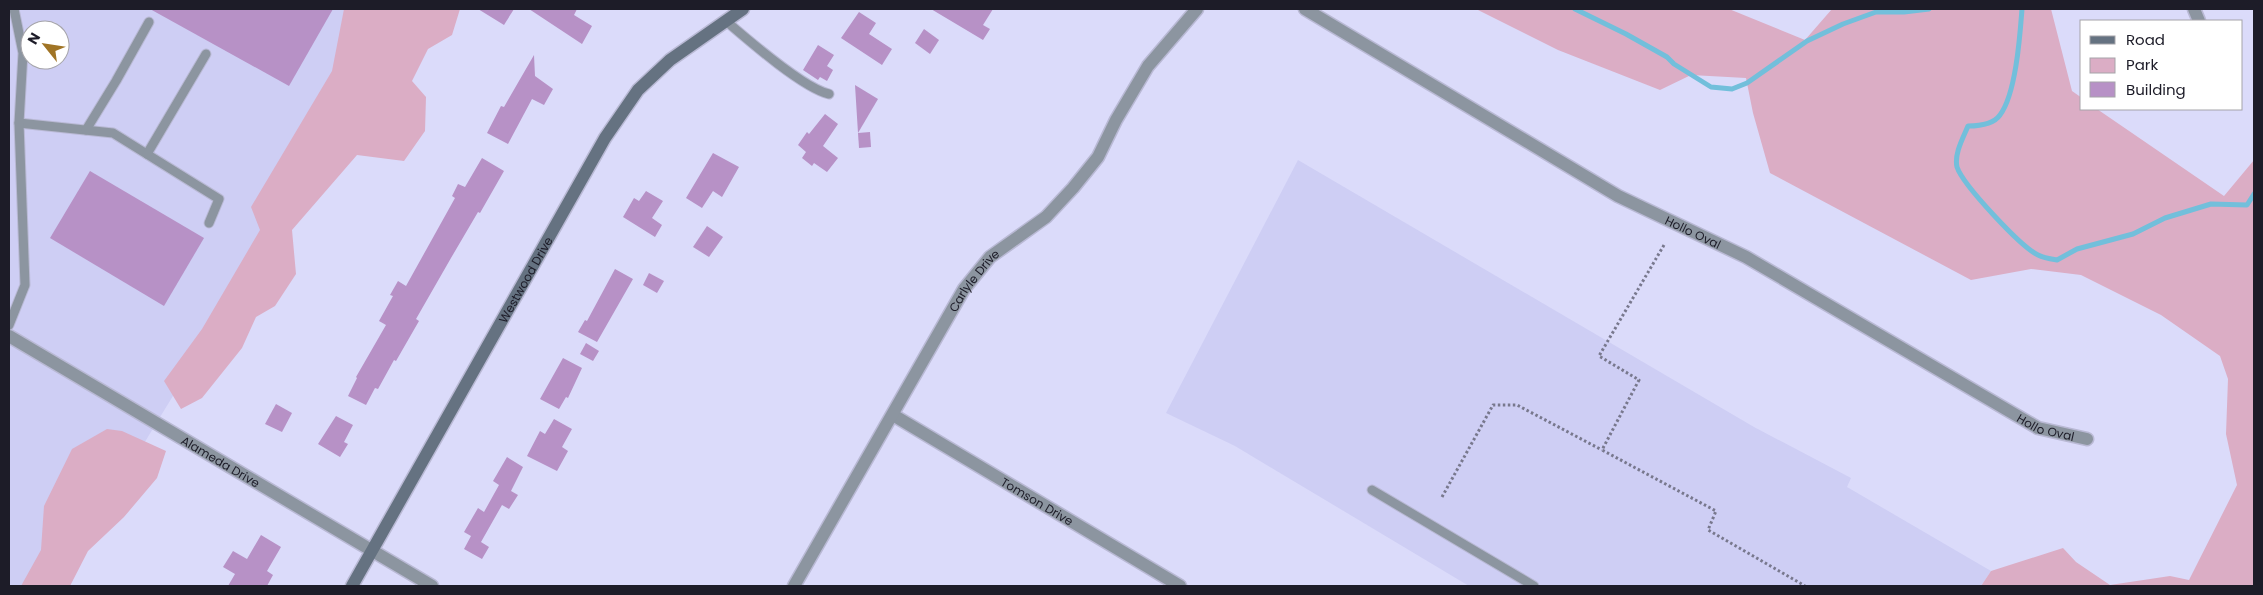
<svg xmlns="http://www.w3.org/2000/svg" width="2263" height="595" font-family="Poppins,sans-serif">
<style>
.built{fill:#cecef4;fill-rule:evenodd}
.green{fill:#dbadc5}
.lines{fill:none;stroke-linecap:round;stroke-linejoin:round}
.stream{stroke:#72bfdb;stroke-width:5}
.building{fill:#b791c6}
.lane-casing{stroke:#b9b9d4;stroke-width:11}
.street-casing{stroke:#b9b9d4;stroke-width:15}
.secondary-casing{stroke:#b9b9d4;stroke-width:15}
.path{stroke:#78788d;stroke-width:3;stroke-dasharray:2.5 2.5;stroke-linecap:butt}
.lane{stroke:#8c95a0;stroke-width:9}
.street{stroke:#8c95a0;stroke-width:12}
.secondary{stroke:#657281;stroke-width:12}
.labels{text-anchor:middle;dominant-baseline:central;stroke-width:4;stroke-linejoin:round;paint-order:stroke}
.street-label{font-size:12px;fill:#1d1c28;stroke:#fff}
</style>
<rect width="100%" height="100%" fill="#dbdbfa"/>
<g class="built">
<path d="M9,9H409L57,586H9ZM30,30H60V60H30Z"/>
<path d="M1298,160L1754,427L1851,478L1847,487L1991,571L1981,586H1469L1235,446L1166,413Z"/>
</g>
<g class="green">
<path d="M344,9H460L452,35L428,49L412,81L426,97L425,131L404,161L357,155L292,230L296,274L275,306L256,317L242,348L202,398L181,409L164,381L202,329L260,230L251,207L332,71Z"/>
<path d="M1476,9H1729L1805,40L1832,9H2051L2072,91L2082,98V109H2097L2224,196L2254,160V586H1981L1991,571L2063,548L2076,562L2110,585L2170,576L2189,580L2237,485L2226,434L2228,379L2220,356L2161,315L2081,275L2031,269L1971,280L1770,173L1753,113L1746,78L1691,75L1660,90L1558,50Z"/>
<path d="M107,429L122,431L166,451L157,478L124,517L88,551L70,586H21L41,550L44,506L72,449Z"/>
</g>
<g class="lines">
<g class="stream">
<path d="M1575,9L1626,34L1667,57L1674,64L1711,87L1732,89L1747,83L1807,41L1843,24L1876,12H1904L1929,9"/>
<path d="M2022,9C2020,35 2016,94 2000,115C1993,125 1979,126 1968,126C1963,138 1954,154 1957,167C1963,185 2021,247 2038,255C2044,258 2051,259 2057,260L2077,249L2133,234L2165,218L2211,204L2247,205L2254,194"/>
</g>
</g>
<g class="building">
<path d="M150,9H333L289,86Z"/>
<path d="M478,9H514L504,25Z"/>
<path d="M529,9H577L574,15L592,26L582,44Z"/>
<path d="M931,9H993L983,25L990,29L983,40Z"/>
<path d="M859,12L876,23L869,34L892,49L882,65L841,38Z"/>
<path d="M924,29L939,40L930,54L915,43Z"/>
<path d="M818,45L834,55L827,66L833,70L827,81L820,77L818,80L803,70Z"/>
<path d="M534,55L535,76L553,89L544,105L532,99L508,144L487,133L501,106L504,107Z"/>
<path d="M855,85L878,99L858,133Z"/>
<path d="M825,114L838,124L823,146L838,158L827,172L814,163L812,166L802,158L806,152L798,145L807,132L809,134Z"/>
<path d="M870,132L871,147L859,148L858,133Z"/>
<path d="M713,153L739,167L722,197L713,191L702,208L686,198Z"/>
<path d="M482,158L504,171L480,213L478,212L451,258L416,319L419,321L396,361L394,360L378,389L375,388L366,405L348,396L357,378L356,377L386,325L379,321L393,296L390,295L398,281L406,286L455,198L452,196L458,184L465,187Z"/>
<path d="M90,171L204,238L164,306L50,238Z"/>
<path d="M646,191L663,201L652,218L662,225L655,237L623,217L634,198L639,201Z"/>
<path d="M707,226L723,237L709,257L693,247Z"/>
<path d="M615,269L633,279L597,342L578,332L585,320L587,321Z"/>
<path d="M649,273L664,281L657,293L643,285Z"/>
<path d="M586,343L599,351L593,361L580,354Z"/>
<path d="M563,358L582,368L568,398L566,397L559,409L540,399Z"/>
<path d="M276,404L292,413L282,432L265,424Z"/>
<path d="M336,416L353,425L344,442L348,444L340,457L318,444Z"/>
<path d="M554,419L572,429L562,447L568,451L557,471L527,456L540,431L545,434Z"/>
<path d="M507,457L523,467L511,491L518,495L509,509L502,505L481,542L489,547L482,559L464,549L471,536L464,532L478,508L484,512L499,485L493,481Z"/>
<path d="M261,535L281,547L267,571L273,575L267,586H228L235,574L223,567L233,551L247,559Z"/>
</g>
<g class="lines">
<g class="lane-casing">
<g id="lane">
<path d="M726,21C748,40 803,88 829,94"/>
<path d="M19,123L113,133L219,199L209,223"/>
<path d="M86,130L116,81L149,22"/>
<path d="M147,154L206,54"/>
<path d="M9,325L25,285L19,123L23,53L14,9"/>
<path d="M1372,490L1534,586"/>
</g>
</g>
<g class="street-casing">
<g id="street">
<path id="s1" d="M1305,9L1618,196L1746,257L2038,428L2087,439"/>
<path d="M2194,9L2199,21"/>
<path id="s2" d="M9,336L432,586"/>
<path id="s3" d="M893,415L1180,586"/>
<path id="s4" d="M794,586L964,289L990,257L1046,217L1073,188L1098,157L1116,120L1148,66L1197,9"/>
</g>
</g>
<g class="secondary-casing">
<g id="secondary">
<path id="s5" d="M352,586L605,138L638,90L670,60L743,9"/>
</g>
</g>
<g class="path">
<path d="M1664,245L1599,356L1639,380L1602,450L1716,511L1708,530L1805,586"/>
<path d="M1442,497L1493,405H1517L1602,450"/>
</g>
<use href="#lane" class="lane"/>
<use href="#street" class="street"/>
<use href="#secondary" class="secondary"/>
</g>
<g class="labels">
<g class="street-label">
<text stroke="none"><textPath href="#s1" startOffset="448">Hollo Oval</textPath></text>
<text stroke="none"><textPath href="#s5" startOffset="352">Westwood Drive</textPath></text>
<text stroke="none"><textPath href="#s4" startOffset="355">Carlyle Drive</textPath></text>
<text stroke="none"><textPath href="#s1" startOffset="852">Hollo Oval</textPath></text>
<text stroke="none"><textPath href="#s2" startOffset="246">Alameda Drive</textPath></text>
<text stroke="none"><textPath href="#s3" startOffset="168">Tomson Drive</textPath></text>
</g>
</g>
<rect width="2263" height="595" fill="none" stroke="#1d1c28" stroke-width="20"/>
<rect x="2080" y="20" width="162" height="90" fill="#ffffff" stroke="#a5a4a9"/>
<rect x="2090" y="36" width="25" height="8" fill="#657281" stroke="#a5a4a9"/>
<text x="2126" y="45" font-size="15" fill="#1d1c28">Road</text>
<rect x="2090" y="58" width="25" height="15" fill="#dbadc5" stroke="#a5a4a9"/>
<text x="2126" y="70" font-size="15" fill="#1d1c28">Park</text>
<rect x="2090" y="82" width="25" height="15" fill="#b791c6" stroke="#a5a4a9"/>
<text x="2126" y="95" font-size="15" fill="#1d1c28">Building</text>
<g transform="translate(45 45) rotate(300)"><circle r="24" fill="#ffffff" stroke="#a5a4a9"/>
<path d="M0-4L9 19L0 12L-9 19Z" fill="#a07425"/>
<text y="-8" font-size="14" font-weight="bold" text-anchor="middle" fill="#1d1c28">N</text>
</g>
</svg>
